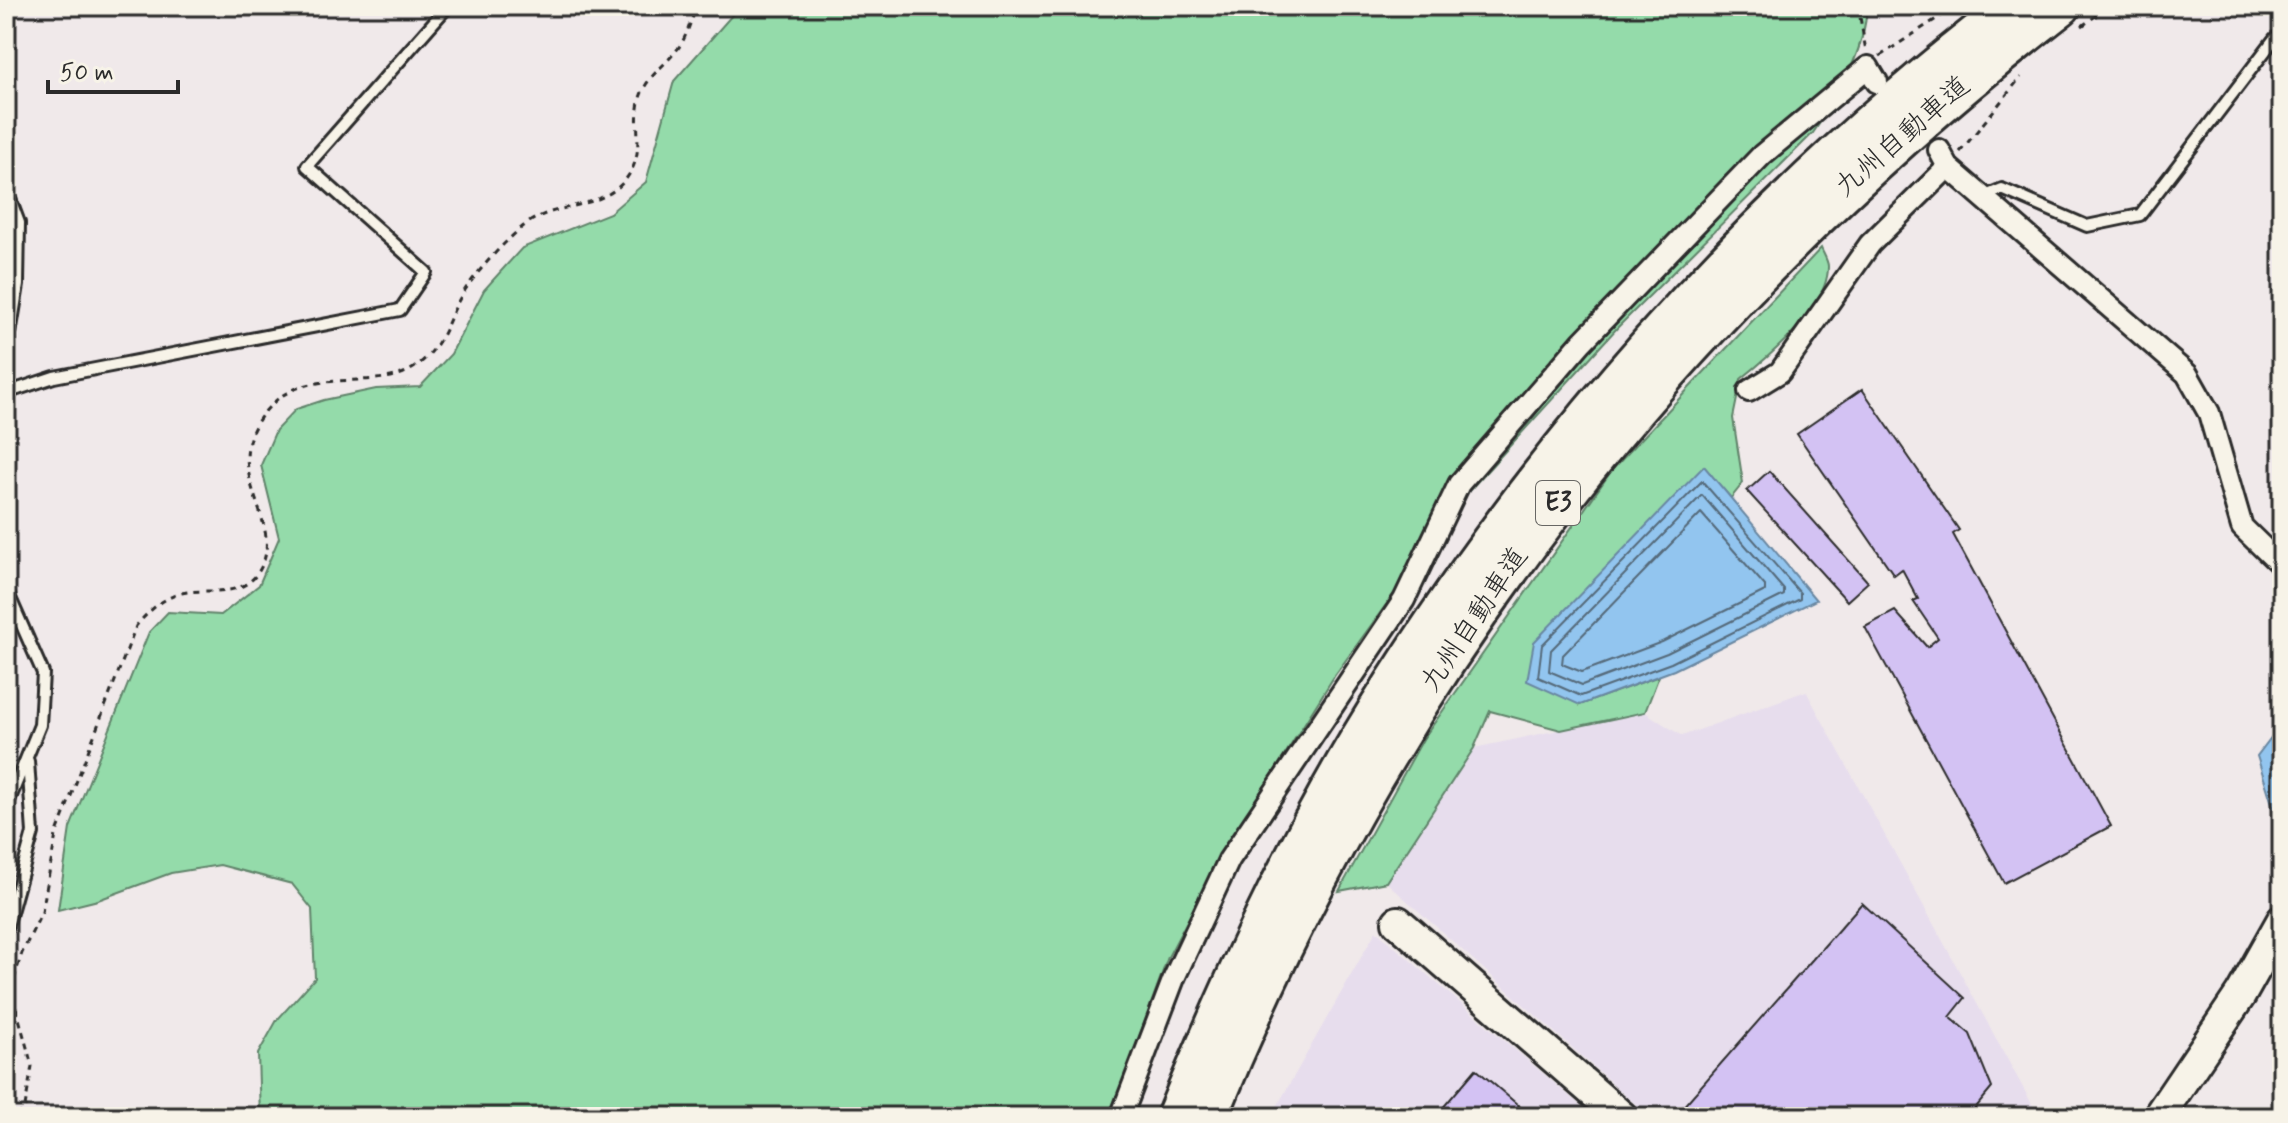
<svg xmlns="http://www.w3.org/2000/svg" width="2288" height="1123" font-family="Mynerve,'Klee One',sans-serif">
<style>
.built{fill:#e7dded}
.green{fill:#94dbaa;stroke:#60836a;stroke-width:2}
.water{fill:#92c5ef;stroke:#6987a1;stroke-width:2}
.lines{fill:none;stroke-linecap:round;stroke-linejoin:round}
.shore{stroke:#546979;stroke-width:2}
.building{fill:#d3c2f3;stroke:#2b2b2b;stroke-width:2}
.lane-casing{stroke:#2b2b2b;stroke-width:16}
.street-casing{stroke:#2b2b2b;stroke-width:26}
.secondary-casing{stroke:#2b2b2b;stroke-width:36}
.highway-casing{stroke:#2b2b2b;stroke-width:44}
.path{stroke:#2b2b2b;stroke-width:3;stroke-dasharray:6 6;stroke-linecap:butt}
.lane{stroke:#f7f3e8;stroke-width:10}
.street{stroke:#f7f3e8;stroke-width:20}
.secondary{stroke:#f7f3e8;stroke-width:30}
.highway{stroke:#f7f3e8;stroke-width:38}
.labels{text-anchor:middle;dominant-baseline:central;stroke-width:8;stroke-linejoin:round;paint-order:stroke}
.shield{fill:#f7f3e8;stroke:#686764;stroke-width:2}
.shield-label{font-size:26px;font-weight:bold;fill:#2b2b2b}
.street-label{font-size:28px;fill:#2b2b2b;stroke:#f7f3e8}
</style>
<rect width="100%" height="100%" fill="#f0e9ea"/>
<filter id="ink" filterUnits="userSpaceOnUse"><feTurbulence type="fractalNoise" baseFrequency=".0125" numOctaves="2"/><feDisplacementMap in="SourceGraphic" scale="16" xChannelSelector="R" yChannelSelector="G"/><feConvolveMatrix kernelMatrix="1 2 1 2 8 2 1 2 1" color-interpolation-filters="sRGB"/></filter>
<g filter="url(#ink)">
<g class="built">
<path d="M1806,691L2039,1117H1650L1386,882L1474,748L1645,712L1682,736Z"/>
<path d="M1376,931L1594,1117H1271Z"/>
</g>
<g class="green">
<path d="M740,6H1867C1865,51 1839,96 1813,133L1617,328L1468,492L1335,675L1223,853L1168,957L1110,1117H260L258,1054L277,1020L315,978L312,909L292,884L220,865L171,873L98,900L58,910L70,828L149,632L168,612L221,615L259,585L279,538L261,465L276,430L296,409L324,400L376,389L420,387L451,354L484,290L522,248L610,213L646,182L674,81Z"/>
<path d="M1821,248C1823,253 1828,261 1828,266C1829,306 1770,356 1741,379L1733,418L1743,483L1731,498L1703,467L1580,705L1659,676L1645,712L1561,730L1490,711L1474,748L1386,882L1339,891L1423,739L1612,470Z"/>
</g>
<g class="water">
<path d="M1704,466L1816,600L1674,670L1580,705L1527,681L1534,642Z"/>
<path d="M2282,723V816L2274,810L2257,756Z"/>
</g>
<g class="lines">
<g class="shore">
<path d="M1702,481L1800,593V599L1671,663L1581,696L1538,677L1542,645Z"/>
<path d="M1702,495L1784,590V595L1667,653L1582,685L1549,671L1551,650Z"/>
<path d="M1701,513L1765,586V591L1662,642L1582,672L1562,664L1563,655Z"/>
</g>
</g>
<g class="building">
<path d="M1862,389L1959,530L1953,534L2111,826L2004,883L1865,627L1895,611L1927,647L1938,638L1913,601L1918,599L1902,569L1894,575L1797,434Z"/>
<path d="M1769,471L1868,582L1847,601L1747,491Z"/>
<path d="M1862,903L1965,998L1950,1017L1970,1034L1992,1088L1968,1117H1674Z"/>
<path d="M1476,1069L1532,1117H1435Z"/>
</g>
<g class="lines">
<g class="lane-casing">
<g id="lane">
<path d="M6,188L19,223L18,285L6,359"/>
<path d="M1983,197L2002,189L2087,226L2140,215L2275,38L2282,44"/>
<path d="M6,375L9,391"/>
<path d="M6,393L54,377L400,310L426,272L307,166L448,6"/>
<path d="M6,589L43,673L40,725L6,808"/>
<path d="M6,930L33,833L28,761"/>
</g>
</g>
<g class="street-casing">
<g id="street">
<path d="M1939,150L1948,167L2187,374L2209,413L2242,527L2282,566"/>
<path d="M1749,391L1780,372L1870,244L1948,167"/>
<path d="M1121,1117L1174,978L1229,860L1404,600L1459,484L1582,342L1762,155L1868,67L1877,82"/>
</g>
</g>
<g class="secondary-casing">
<g id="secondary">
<path d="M1398,922L1622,1117"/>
<path d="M2158,1117L2241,994L2282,921"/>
</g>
</g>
<g class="highway-casing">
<g id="highway">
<path d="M1176,1117C1229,988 1287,861 1358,742C1528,459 1751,206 2013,6"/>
<path d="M1208,1117C1390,663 1677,305 2061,6"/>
</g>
</g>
<g class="path">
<path d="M1858,6L1866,51"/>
<path d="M2082,26L2109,6"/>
<path d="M1880,56L1956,6"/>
<path d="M1960,152L2021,77"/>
<path d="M18,1117L25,1107L32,1066L11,989L22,953L42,912L56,835L136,626C149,611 159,601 178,594C206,585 246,604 263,563C282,515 212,463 272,404C311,365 379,393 415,367C448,343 446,316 467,287C482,266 505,241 525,225C557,200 607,212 630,173C644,150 634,126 639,102C644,76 668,65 681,44C688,33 691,18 698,6"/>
</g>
<use href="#lane" class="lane"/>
<use href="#street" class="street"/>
<use href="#secondary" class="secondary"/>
<use href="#highway" class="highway"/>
</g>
</g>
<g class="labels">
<rect class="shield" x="1536" y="481" width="44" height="44" rx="6"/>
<g class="shield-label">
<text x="1558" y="503">E3</text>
</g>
<g class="street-label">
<text transform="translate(1903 137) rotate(-41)">九州自動車道</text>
<text transform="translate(1475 620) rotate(-56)">九州自動車道</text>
</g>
</g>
<rect width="2288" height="1123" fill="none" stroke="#f7f3e8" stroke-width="32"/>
<rect x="16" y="16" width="2256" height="1091" fill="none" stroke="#2b2b2b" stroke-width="3" filter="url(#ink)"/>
<path d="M48 80v12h130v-12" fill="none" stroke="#2b2b2b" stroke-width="4"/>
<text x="60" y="80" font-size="24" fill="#2b2b2b" stroke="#f7f3e8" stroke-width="6" paint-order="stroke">50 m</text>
</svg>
